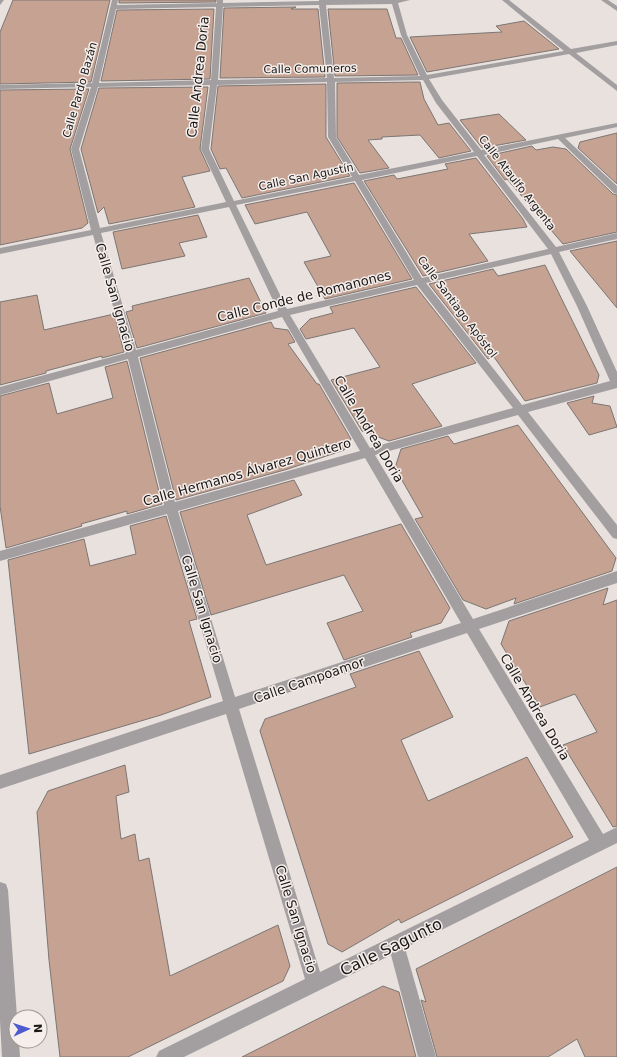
<svg xmlns="http://www.w3.org/2000/svg" width="617" height="1057" font-family="'DejaVu Sans',sans-serif">
<style>
.building{fill:#c5a291;stroke:#7c7674}
.lines{fill:none;stroke-linecap:round;stroke-linejoin:round}
.street{fill:#a39fa0;fill-rule:evenodd}
.labels{text-anchor:middle;dominant-baseline:central;stroke-width:3;stroke-linejoin:round;paint-order:stroke}
.far-street-label{font-size:11px;fill:#191716;stroke:#f5eeeb}
.street-label{font-size:13px;fill:#191716;stroke:#f5eeeb}
.near-street-label{font-size:16px;fill:#191716;stroke:#f5eeeb}
</style>
<rect width="100%" height="100%" fill="#e8e1de"/>
<g class="building">
<path d="M13,0H110L91,82L0,84V32Z"/>
<path d="M119,0H216V2L119,3Z"/>
<path d="M296,7L291,9H318L325,77L220,78L224,8Z"/>
<path d="M214,9L210,79L101,81L117,10Z"/>
<path d="M328,9H387L396,38H401L418,75L335,76Z"/>
<path d="M524,21L559,49L427,72L410,37L502,32L496,26Z"/>
<path d="M420,82L424,99L438,125L449,123L471,151L439,158L420,135L382,137V139L368,140L389,168L360,173L337,137V83Z"/>
<path d="M326,84V137L350,176L242,198L226,168L220,169L211,149L218,86Z"/>
<path d="M208,87L200,149L210,171L182,177L195,207L109,224L104,207L98,213L81,149L99,88Z"/>
<path d="M89,89L70,149L88,223L82,228L0,245V90Z"/>
<path d="M499,114L526,140L482,148L460,120Z"/>
<path d="M617,133V184L578,148L580,142Z"/>
<path d="M532,146L536,150L553,147L566,149L613,194L617,195V232L563,244L507,179L505,180L487,156Z"/>
<path d="M476,158L523,219L527,227L469,234L488,261L423,276L364,181L394,175L397,179L448,169L445,164Z"/>
<path d="M354,183L412,279L325,299L304,262L331,256L307,212L255,224L245,205Z"/>
<path d="M198,215L207,237L179,243L185,256L122,269L113,232Z"/>
<path d="M617,241V308L570,251Z"/>
<path d="M545,265L599,375L597,383L525,401L494,357L488,359L429,284L493,269L498,276Z"/>
<path d="M249,278L266,313L137,348L126,312L133,310L132,306Z"/>
<path d="M416,287L476,363L412,384L442,426L389,441L362,431L331,380L380,367L354,328L306,339L300,329L310,319L333,313L330,307Z"/>
<path d="M37,295L44,330L114,314L124,352L102,358V356L46,371V373L0,385V302Z"/>
<path d="M271,322L274,328L288,330L295,342L288,344L317,384H319L351,439L344,450L288,469L176,500L140,358Z"/>
<path d="M127,361L162,504L127,514V511L81,524L82,526L6,548L0,506V396L49,383L57,414L113,398L105,367Z"/>
<path d="M594,396L592,403L610,406L617,427L589,435L567,403Z"/>
<path d="M518,425L616,558L612,571L514,604L516,598L486,609L463,600L415,519L423,517L395,468L401,449L448,436L454,444Z"/>
<path d="M294,480L302,495L247,515L266,565L401,524L450,608L441,623L410,633L412,637L344,660L327,623L363,611L344,575L211,615L180,512Z"/>
<path d="M166,516L197,619L189,621L211,697L161,715L29,754L8,560L84,539L90,566L136,554L130,526Z"/>
<path d="M608,588L603,605L617,600V826L613,827L563,745L597,732L575,694L540,707L501,644L509,621Z"/>
<path d="M419,651L453,717L401,740L428,801L527,757L573,837L401,923L399,919L342,952L328,944L260,731L265,719L356,687L350,674Z"/>
<path d="M125,765L129,792L116,796L121,839L135,834L139,861L149,858L170,976L278,925L290,966L283,981L128,1057H60L49,960L37,812L48,791Z"/>
<path d="M617,867V1057H585L577,1039L548,1057H437L421,1000L426,1002L416,969Z"/>
<path d="M383,986L399,992L416,1057H242Z"/>
</g>
<g class="lines">
<g class="street">
<path d="M0,0H4L0,5Z"/>
<path d="M112,0H118L117,5L217,3V0H223V3L319,1V0H410L398,3L407,35L427,75L564,51L502,0H509L571,49L617,41V45L576,53L617,85V91L569,54L429,79L442,100L481,150L617,123V127L565,138L617,186V194L614,193L558,139L484,155L556,247L617,233V239L559,252L587,306L617,372V388L528,412L617,525V539L613,538L518,415L375,455L473,619L617,571V583L479,629L603,834L617,827V843L405,948L436,1057H418L391,955L184,1057H156L159,1051L305,979L226,714L0,789V775L223,701L167,514L0,561V551L164,505L128,359L0,395V387L126,353L93,235L0,254V248L91,230L71,149L91,87L0,89V85L92,83ZM392,4L401,35L420,76L334,78L326,5ZM319,5L327,78L218,80L223,7ZM216,7L211,80L99,83L116,9ZM423,80L436,103L474,152L359,175L336,137L335,82ZM327,82L328,137L352,177L234,201L209,149L217,85ZM210,85L201,149L226,202L100,228L79,149L98,87ZM477,156L548,249L422,278L362,180ZM355,181L414,280L287,309L236,205ZM229,207L278,311L136,350L101,233ZM551,254L577,306L610,381L522,405L426,283ZM417,285L513,408L370,448L290,315ZM282,317L360,451L175,502L138,357ZM365,458L461,623L235,697L178,511ZM467,633L589,840L320,972L239,709Z"/>
<path d="M601,0H608L617,6V11Z"/>
<path d="M0,882L6,884L8,890L17,1017L16,1041H19L20,1057H2L0,1021Z"/>
</g>
</g>
<g class="labels">
<g class="far-street-label">
<text transform="translate(310 69) rotate(-1)">Calle Comuneros</text>
<text transform="translate(80 90) rotate(-74)">Calle Pardo Bazán</text>
<text transform="translate(306 177) rotate(-12)">Calle San Agustín</text>
<text transform="translate(517 183) rotate(52)">Calle Ataulfo Argenta</text>
<text transform="translate(457 307) rotate(53)">Calle Santiago Apóstol</text>
</g>
<g class="street-label">
<text transform="translate(198 77) rotate(-84)">Calle Andrea Doria</text>
<text transform="translate(304 296) rotate(-14)">Calle Conde de Romanones</text>
<text transform="translate(115 297) rotate(74)">Calle San Ignacio</text>
<text transform="translate(369 429) rotate(59)">Calle Andrea Doria</text>
<text transform="translate(247 472) rotate(-16)">Calle Hermanos Álvarez Quintero</text>
<text transform="translate(202 609) rotate(73)">Calle San Ignacio</text>
<text transform="translate(309 680) rotate(-19)">Calle Campoamor</text>
<text transform="translate(535 707) rotate(59)">Calle Andrea Doria</text>
<text transform="translate(296 919) rotate(73)">Calle San Ignacio</text>
</g>
<g class="near-street-label">
<text transform="translate(391 947) rotate(-26)">Calle Sagunto</text>
</g>
</g>
<g transform="translate(28 1029) rotate(87)"><circle r="19" fill="#f5eeeb" stroke="#9d9896"/>
<path d="M0-3L7 15L0 10L-7 15Z" fill="#4d5ad0"/>
<text y="-6" font-size="11" font-weight="bold" text-anchor="middle" fill="#191716">N</text>
</g>
</svg>
